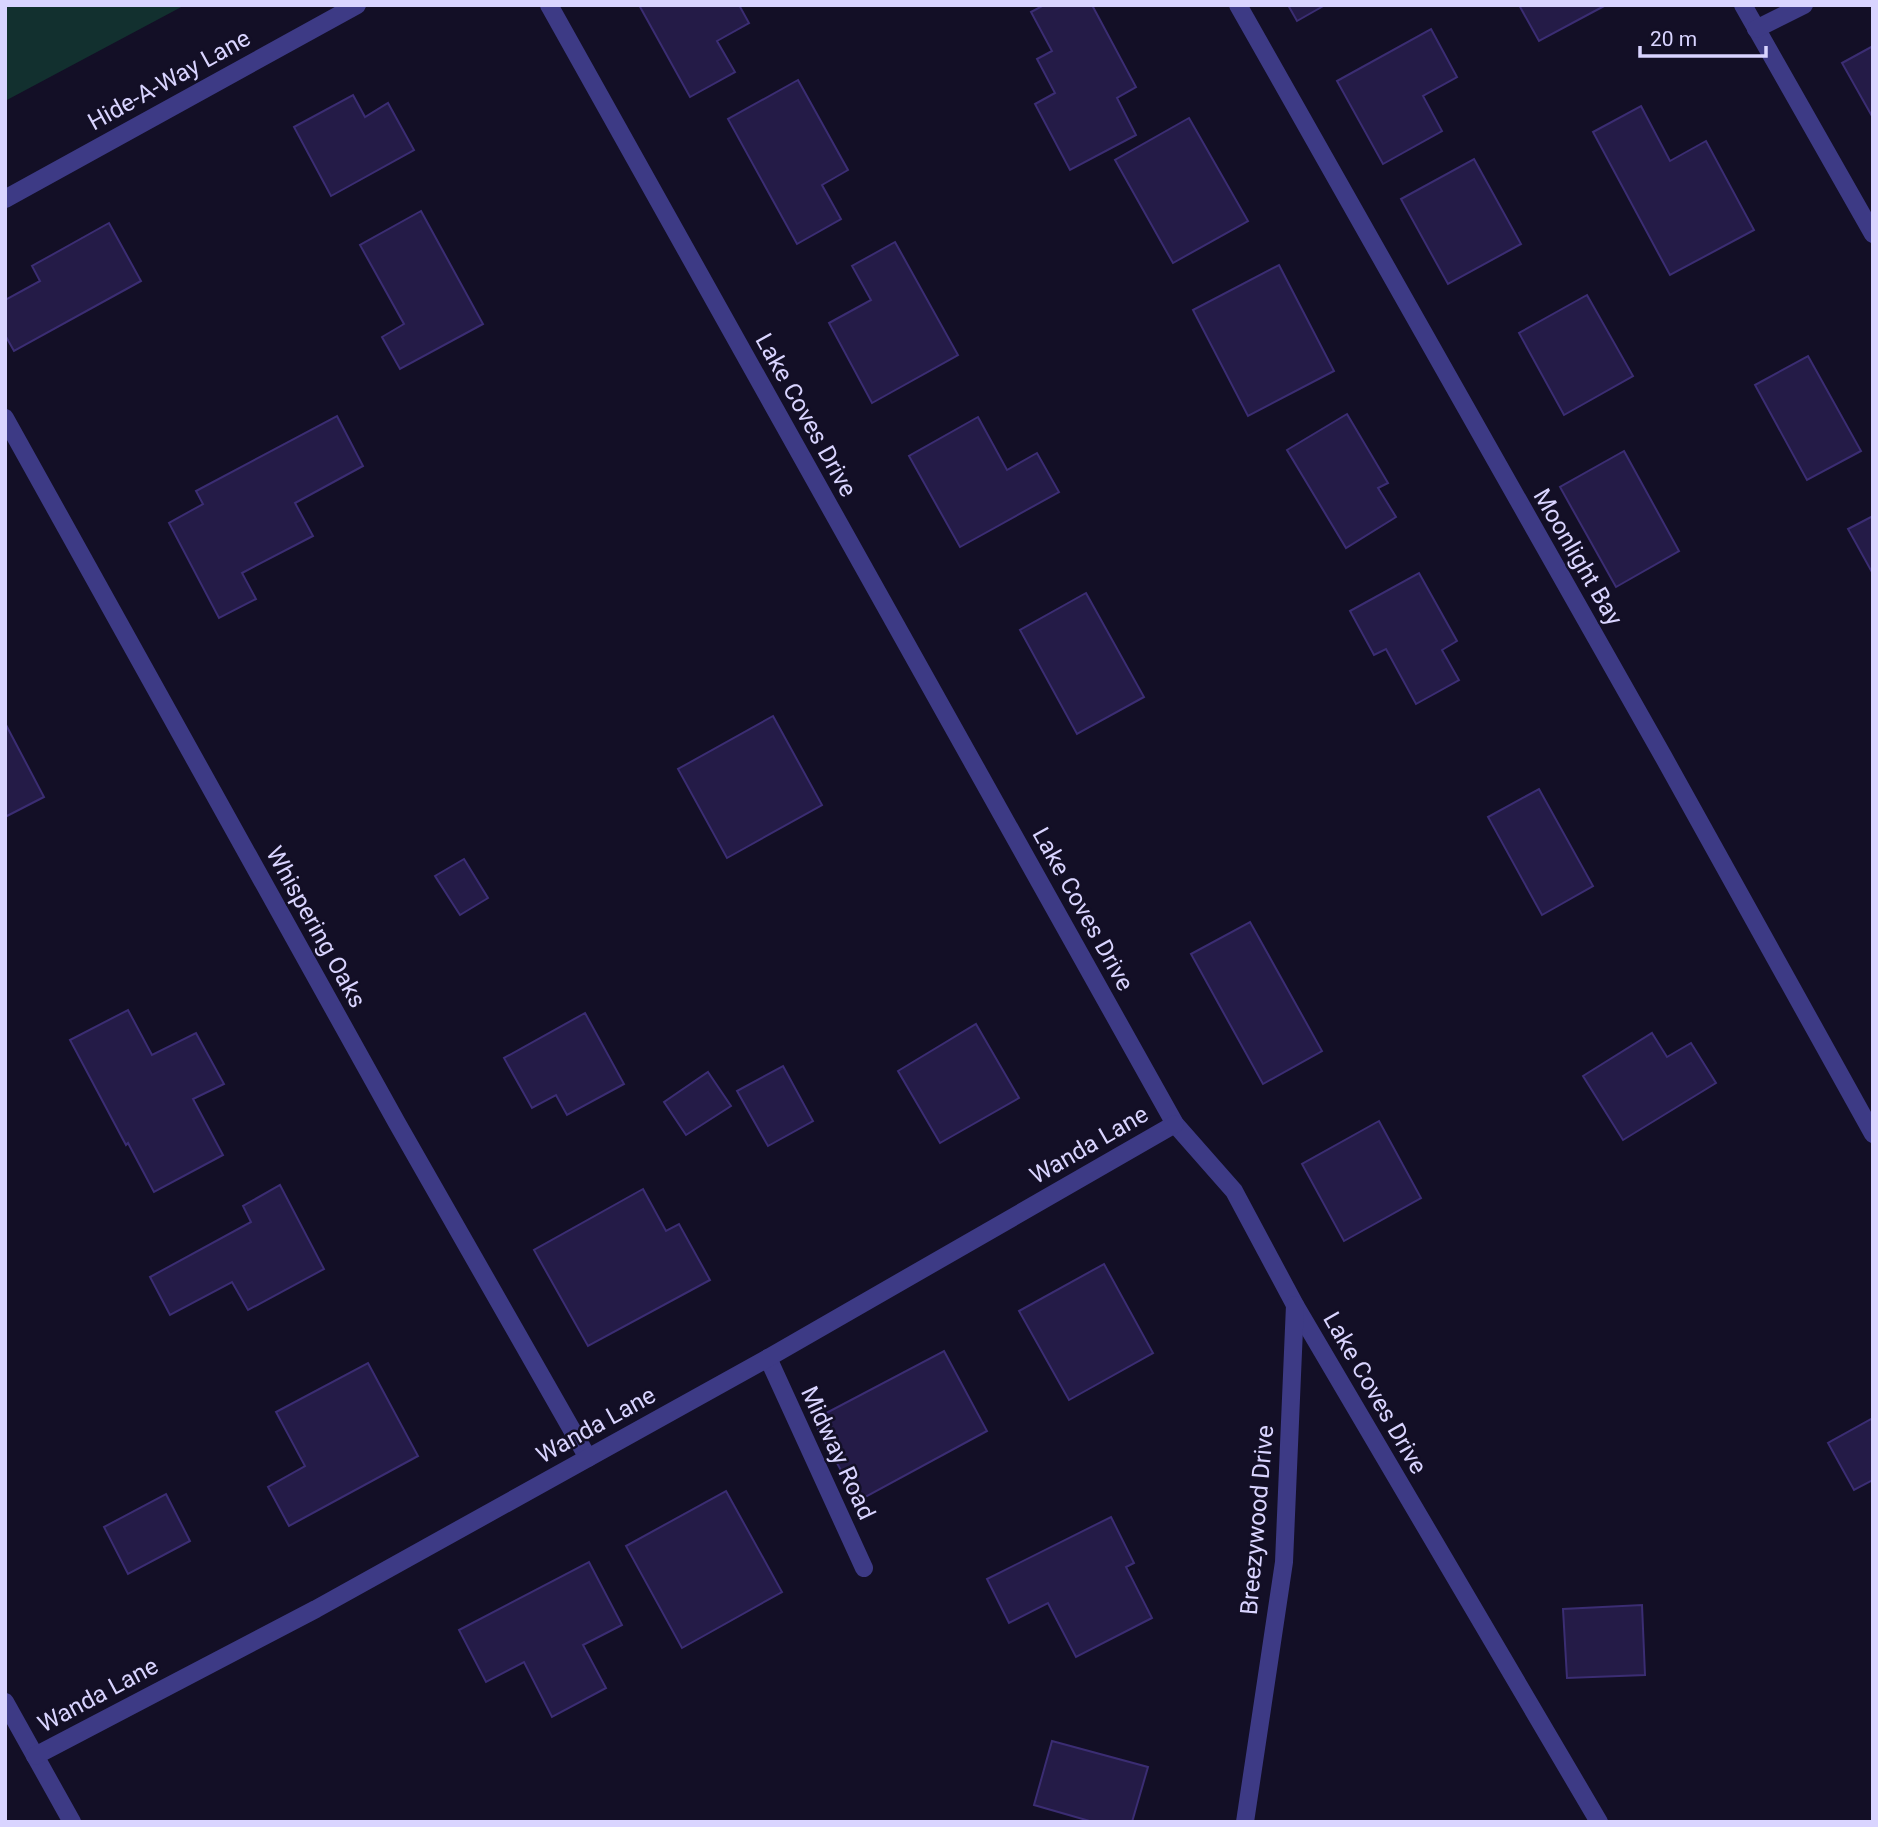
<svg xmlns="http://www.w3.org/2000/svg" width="1878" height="1827" font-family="Roboto,sans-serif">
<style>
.green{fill:#12302f}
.building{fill:#241b47;stroke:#3b2d73;stroke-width:2}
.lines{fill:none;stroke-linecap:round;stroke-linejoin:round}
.minor{stroke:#3d3a85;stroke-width:18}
.labels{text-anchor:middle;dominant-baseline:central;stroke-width:5;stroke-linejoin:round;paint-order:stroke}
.street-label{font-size:24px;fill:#d9d4ff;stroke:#130f26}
</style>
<rect width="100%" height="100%" fill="#130f26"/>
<path class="green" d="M5,5H185L5,101Z"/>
<g class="building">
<path d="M639,5H739L749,23L717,41L735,72L690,97Z"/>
<path d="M1044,5H1092L1136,87L1117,98L1136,135L1070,170L1035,104L1055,93L1037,59L1052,51L1031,12Z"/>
<path d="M1288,5H1325L1297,21Z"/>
<path d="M1519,5H1606L1539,41Z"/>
<path d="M1431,29L1457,77L1423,96L1442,131L1383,164L1337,81Z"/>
<path d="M1873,46V118L1842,63Z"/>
<path d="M798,80L848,170L822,185L841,219L797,244L728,119Z"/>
<path d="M353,95L365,117L388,103L414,150L331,196L294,127Z"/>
<path d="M1641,106L1670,161L1706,141L1754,230L1670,275L1593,132Z"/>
<path d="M1189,118L1248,221L1173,263L1115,160Z"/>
<path d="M1474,159L1521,244L1448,284L1401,199Z"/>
<path d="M421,211L483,324L400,369L382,337L404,324L360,245Z"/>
<path d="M109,223L141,281L14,351L5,335V300L40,281L32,266Z"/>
<path d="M895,242L958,355L872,403L829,323L871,300L852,266Z"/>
<path d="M1279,265L1334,371L1248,416L1193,310Z"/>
<path d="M1587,295L1633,376L1564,415L1519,333Z"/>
<path d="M1808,356L1861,451L1807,480L1755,385Z"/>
<path d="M1347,414L1388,483L1378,488L1396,517L1346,548L1287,450Z"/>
<path d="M337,416L363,466L295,503L313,536L242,573L256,599L219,618L169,523L203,504L196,491Z"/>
<path d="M978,417L1007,470L1037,453L1059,492L960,547L909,456Z"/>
<path d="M1624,451L1679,551L1616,587L1560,487Z"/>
<path d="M1873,516V574L1848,529Z"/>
<path d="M1419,573L1457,641L1442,650L1459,680L1416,704L1386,649L1374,655L1350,611Z"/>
<path d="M1086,593L1144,697L1077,734L1020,630Z"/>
<path d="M773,716L822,805L727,858L678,769Z"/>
<path d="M5,723L44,797L5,817Z"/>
<path d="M1539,789L1593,886L1542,915L1488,817Z"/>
<path d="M464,859L488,898L460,915L435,876Z"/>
<path d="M1250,922L1322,1051L1263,1084L1191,954Z"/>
<path d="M128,1010L152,1055L196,1033L224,1084L193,1099L223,1155L154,1192L128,1143L126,1145L70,1040Z"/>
<path d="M585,1013L624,1084L567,1115L556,1095L532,1108L504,1058Z"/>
<path d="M976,1024L1019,1098L940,1143L898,1071Z"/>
<path d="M1652,1033L1667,1057L1691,1043L1716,1083L1623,1140L1583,1076Z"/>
<path d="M783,1066L813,1121L768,1146L737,1091Z"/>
<path d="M708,1072L731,1106L686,1135L664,1102Z"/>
<path d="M1379,1121L1421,1198L1344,1241L1302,1164Z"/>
<path d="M280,1185L324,1269L248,1310L232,1282L170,1315L150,1277L251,1222L243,1206Z"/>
<path d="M643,1189L666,1231L679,1224L710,1280L588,1346L534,1250Z"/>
<path d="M1104,1264L1153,1353L1069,1400L1019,1311Z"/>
<path d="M944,1351L987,1431L858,1501L813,1420Z"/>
<path d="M368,1363L418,1456L289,1526L268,1487L305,1466L276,1412Z"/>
<path d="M1873,1418V1480L1854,1490L1828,1443Z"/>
<path d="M726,1491L782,1592L682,1648L626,1546Z"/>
<path d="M166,1494L190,1541L128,1574L104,1527Z"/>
<path d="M1111,1517L1134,1563L1126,1567L1152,1618L1076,1657L1048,1603L1009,1623L987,1579Z"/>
<path d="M589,1562L622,1625L583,1645L606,1688L552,1717L524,1662L486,1682L459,1630Z"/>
<path d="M1642,1605L1645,1675L1567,1678L1563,1609Z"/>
<path d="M1052,1741L1148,1767L1132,1822H1093L1034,1805Z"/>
</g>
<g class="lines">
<g class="minor">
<path d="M549,5L1175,1124L1234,1191L1295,1305L1599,1822"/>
<path d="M1238,5L1663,756L1873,1134"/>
<path d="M1743,5L1873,234"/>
<path d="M1756,29L1804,5"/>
<path d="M5,199L357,5"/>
<path d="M5,418L397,1123L588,1458"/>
<path d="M768,1358L864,1568"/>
<path d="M5,1702L72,1822"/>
<path d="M35,1756L316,1609L768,1358L1175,1124"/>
<path d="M1245,1822L1284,1562L1295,1305"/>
</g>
</g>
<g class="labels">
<g class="street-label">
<text transform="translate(169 80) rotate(-29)">Hide-A-Way Lane</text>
<text transform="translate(806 415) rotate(61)">Lake Coves Drive</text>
<text transform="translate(1578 557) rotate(60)">Moonlight Bay</text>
<text transform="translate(1083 909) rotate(61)">Lake Coves Drive</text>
<text transform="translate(316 927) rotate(61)">Whispering Oaks</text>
<text transform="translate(1089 1145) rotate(-30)">Wanda Lane</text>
<text transform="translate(1375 1393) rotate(60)">Lake Coves Drive</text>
<text transform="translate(596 1425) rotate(-29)">Wanda Lane</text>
<text transform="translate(838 1453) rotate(65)">Midway Road</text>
<text transform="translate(1257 1520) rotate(-85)">Breezywood Drive</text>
<text transform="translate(98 1695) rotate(-28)">Wanda Lane</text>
</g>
</g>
<rect width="1878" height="1827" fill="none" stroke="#d9d4ff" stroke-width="14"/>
<path d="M1640 46v10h126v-10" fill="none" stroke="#d9d4ff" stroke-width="3.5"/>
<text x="1650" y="46" font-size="21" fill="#d9d4ff" stroke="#130f26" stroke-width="5" paint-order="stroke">20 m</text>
</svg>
